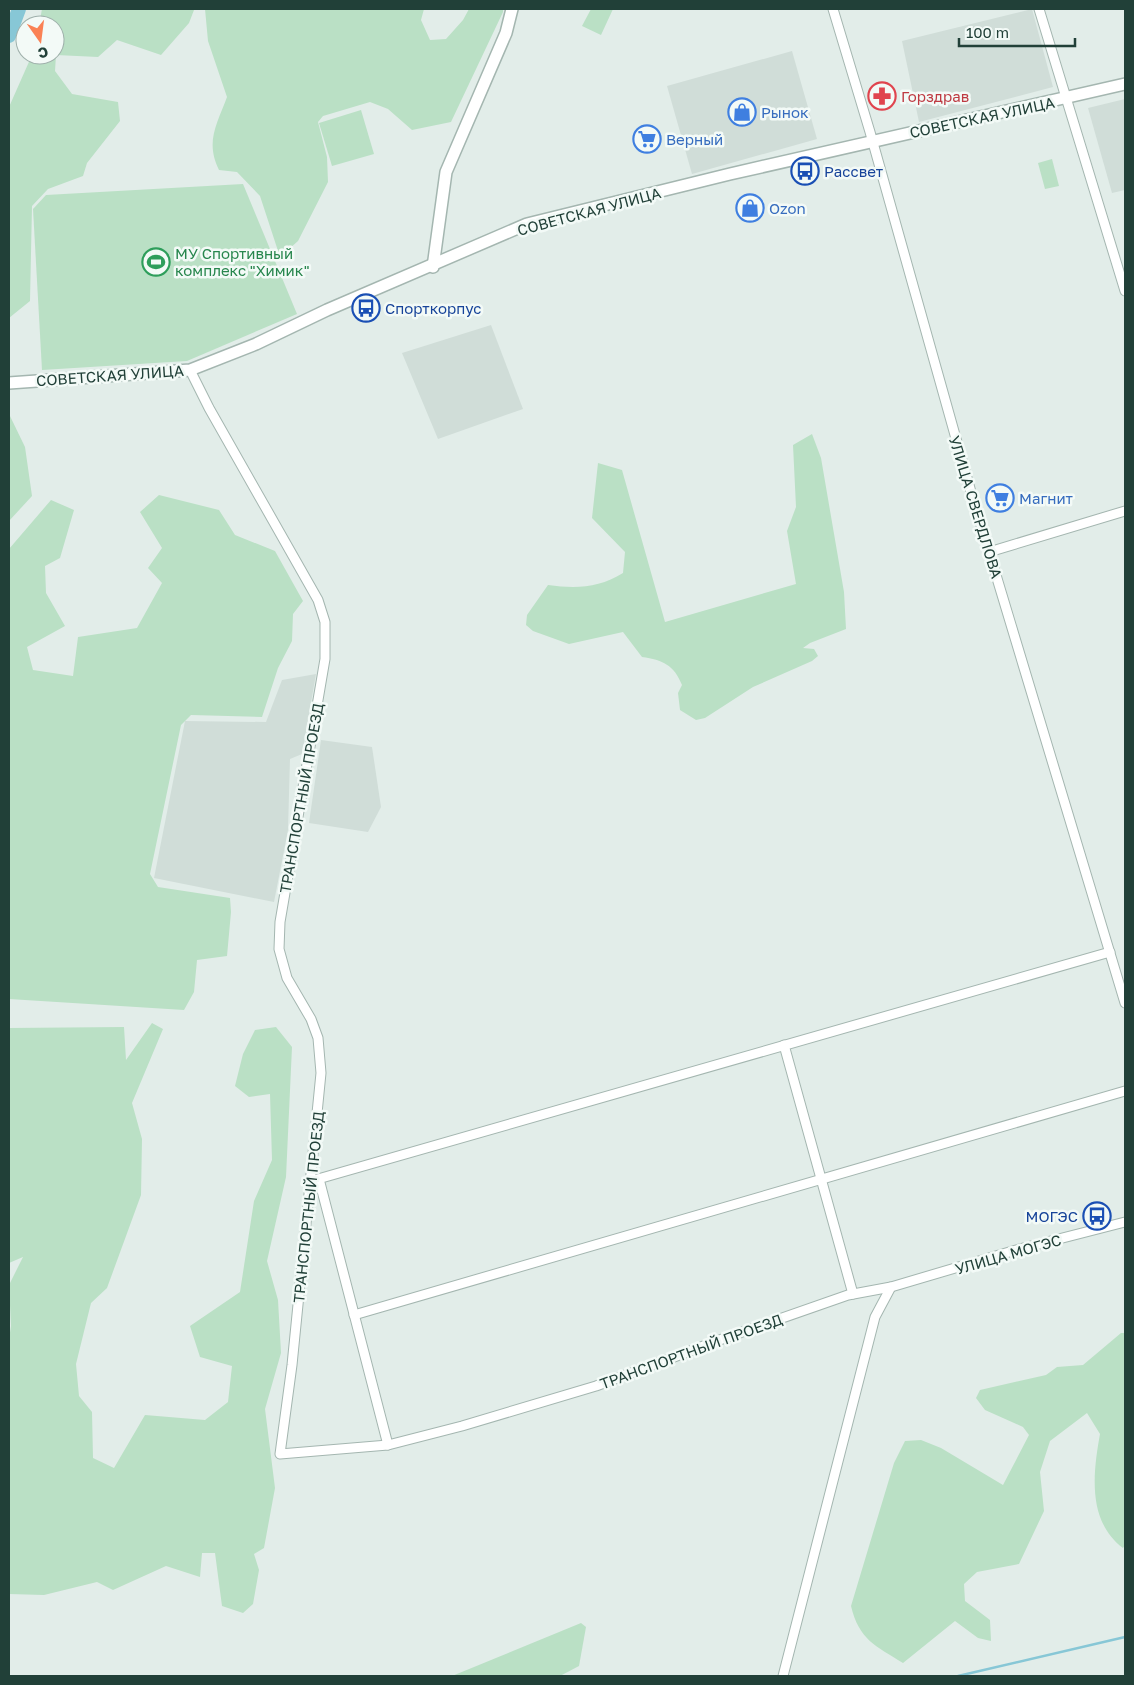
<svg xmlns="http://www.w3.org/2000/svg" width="1134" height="1685" font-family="'Golos Text',sans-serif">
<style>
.built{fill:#d0ddd8}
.green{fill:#bae0c5}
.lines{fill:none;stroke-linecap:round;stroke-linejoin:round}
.stream{stroke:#87c7d6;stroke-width:2.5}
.river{stroke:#87c7d6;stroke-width:14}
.minor-casing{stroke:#a4b6b0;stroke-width:11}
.tertiary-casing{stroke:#a4b6b0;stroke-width:14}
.minor{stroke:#fff;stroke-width:9}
.tertiary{stroke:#fff;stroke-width:11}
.labels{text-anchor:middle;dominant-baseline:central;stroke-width:5;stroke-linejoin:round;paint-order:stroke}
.health-label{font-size:15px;fill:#be3a42;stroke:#f3faf7;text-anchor:start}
.shop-label{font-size:15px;fill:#366cbe;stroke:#f3faf7;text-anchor:start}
.street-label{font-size:15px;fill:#214038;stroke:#f3faf7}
.transit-label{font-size:15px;fill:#164399;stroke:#f3faf7;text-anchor:start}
.leisure-label{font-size:15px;fill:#27864d;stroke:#f3faf7;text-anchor:start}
</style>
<rect width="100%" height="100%" fill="#e2ede9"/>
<g class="built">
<path d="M1032,9L1053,87L919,122L902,41Z"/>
<path d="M792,51L817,139L692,174L667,86Z"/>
<path d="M1125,99V190L1112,193L1088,108Z"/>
<path d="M491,325L523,409L438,439L402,353Z"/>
<path d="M316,674L302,754L290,759L288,830L274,902L154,878L185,721L266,722L282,680Z"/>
<path d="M321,740L372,747L381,807L368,832L309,823Z"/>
</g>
<g class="green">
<path d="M42,9L194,10L189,23L161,55L117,40L98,57L56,55L55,71L72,94L118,102L120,121L87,163L83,176L48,189L32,206L30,301L9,318V107L32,55H55V25H39Z"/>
<path d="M205,9H424L421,20L430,40L446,39L463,20L469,9H503V12L451,122L412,130L388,109L370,102L323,116L318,122L327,157L328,182L298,241L280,257L260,196L237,172L219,170C205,142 217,124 227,97L208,41Z"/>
<path d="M591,9H613L601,35L582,26Z"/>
<path d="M361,110L374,154L332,166L319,123Z"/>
<path d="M1052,159L1059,186L1045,189L1038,163Z"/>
<path d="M243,184L297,314L187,361L42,370L33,209L46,195Z"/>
<path d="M9,414L25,447L32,496L9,521Z"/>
<path d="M812,434L821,458L844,592L846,629L810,643L803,648L814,649L818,656L812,661L753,687L705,718L696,720L680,710L678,693L682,685C674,665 663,660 642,657L623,632L569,644L533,631L526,625L527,615L548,585C576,589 599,588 623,573L625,552L592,518L598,463L622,470L665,622L796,584L787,531L796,507L793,445Z"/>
<path d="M159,495L219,510L235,535L275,551L303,601L293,614L292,641L278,668L262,717L191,715L181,725L150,874L158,887L230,898L231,912L227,956L197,960L194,992L184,1010L9,999V549L51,500L74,510L60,558L45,566L46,593L65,626L27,647L33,670L73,676L78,637L137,628L162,583L148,568L162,548L140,512Z"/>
<path d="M152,1023L163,1029L132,1103L142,1139L141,1195L107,1288L91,1303L76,1364L79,1396L92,1412L93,1458L114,1468L145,1415L205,1420L228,1402L232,1366L200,1357L190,1326L240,1292L254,1201L272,1160L270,1094L249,1097L235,1086L243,1054L255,1030L276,1027L292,1047L286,1177L267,1261L278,1300L281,1353L265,1409L275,1488L264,1548L254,1554L259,1570L253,1604L243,1613L222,1606L215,1553H202L200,1577L166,1566L113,1590L97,1582L44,1595L9,1594V1339L11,1326L9,1285L23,1257L9,1263V1028L124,1027L126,1060Z"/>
<path d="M1121,1333H1125V1545L1123,1548C1087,1521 1093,1473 1100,1434L1087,1413L1050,1441L1040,1472L1044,1511L1019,1564L977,1572L964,1584L965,1601L990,1620L991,1641L978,1638L955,1621L903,1663C876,1646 859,1640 851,1606L894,1463L905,1441L921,1440L941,1448L1003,1485L1029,1435L1023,1427L985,1410L976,1398L980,1390L1046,1375L1057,1367L1083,1365Z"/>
<path d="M581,1623L586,1627L579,1666L560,1676H452Z"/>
</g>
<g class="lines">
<path class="stream" d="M958,1676L1125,1637"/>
<path class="river" d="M9,36L19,9"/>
<g class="minor-casing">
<g id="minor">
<path d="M833,9L870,132L971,492L1125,1003"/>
<path d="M1039,9L1125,291"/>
<path d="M190,370L209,408L318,600L325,622V659L280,922L279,949L287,978L311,1019L318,1038L321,1073L292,1365L280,1454L388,1445L462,1426L596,1386L725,1338L848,1295L891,1287L1016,1250L1125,1222"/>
<path d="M989,552L1125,511"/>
<path d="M784,1045L853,1294"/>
<path d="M319,1179L388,1445"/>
<path d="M311,1181L1110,952"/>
<path d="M354,1315L1125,1091"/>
<path d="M783,1676L875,1317L891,1287"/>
</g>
</g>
<g class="tertiary-casing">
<g id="tertiary">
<path d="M433,267L446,172L506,33L512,9"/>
<path d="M9,383L190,370L256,344L327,310L527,224L730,174L1125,84"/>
</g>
</g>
<use href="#minor" class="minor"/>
<use href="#tertiary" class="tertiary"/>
</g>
<defs>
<g id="pharmacy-ring" transform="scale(1.4375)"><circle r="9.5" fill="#f3faf7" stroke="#e0444e" stroke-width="1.5"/><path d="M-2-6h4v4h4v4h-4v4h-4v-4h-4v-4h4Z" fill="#e0444e"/></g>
<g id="shop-ring" transform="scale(1.4375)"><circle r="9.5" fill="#f3faf7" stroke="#3f7fe0" stroke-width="1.5"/><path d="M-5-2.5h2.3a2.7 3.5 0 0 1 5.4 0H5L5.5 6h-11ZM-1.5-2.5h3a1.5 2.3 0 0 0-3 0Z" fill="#3f7fe0"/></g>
<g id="supermarket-ring" transform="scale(1.4375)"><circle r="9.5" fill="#f3faf7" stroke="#3f7fe0" stroke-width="1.5"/><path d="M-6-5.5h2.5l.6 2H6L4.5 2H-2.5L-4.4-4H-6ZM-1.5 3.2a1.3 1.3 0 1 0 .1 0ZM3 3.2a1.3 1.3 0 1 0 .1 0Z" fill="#3f7fe0"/></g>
<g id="bus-ring" transform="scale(1.4375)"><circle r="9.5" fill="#f3faf7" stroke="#1a4fb4" stroke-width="1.5"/><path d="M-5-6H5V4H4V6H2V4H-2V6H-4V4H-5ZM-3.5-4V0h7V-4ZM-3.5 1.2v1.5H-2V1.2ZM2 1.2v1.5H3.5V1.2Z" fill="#1a4fb4"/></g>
<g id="stadium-ring" transform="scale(1.4375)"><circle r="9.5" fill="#f3faf7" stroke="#2e9e5b" stroke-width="1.5"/><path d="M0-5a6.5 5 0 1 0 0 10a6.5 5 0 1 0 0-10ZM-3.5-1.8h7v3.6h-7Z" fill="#2e9e5b"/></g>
</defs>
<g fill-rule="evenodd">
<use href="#pharmacy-ring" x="882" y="96"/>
<use href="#shop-ring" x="742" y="112"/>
<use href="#supermarket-ring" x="647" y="139"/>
<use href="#bus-ring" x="805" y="171"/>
<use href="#shop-ring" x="750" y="208"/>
<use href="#stadium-ring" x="156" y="262"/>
<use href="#bus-ring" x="366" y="308"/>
<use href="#supermarket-ring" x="1000" y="498"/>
<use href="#bus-ring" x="1097" y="1216"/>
</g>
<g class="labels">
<g class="health-label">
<text x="901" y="96">Горздрав</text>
</g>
<g class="shop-label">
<text x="761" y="112">Рынок</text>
<text x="666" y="139">Верный</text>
<text x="769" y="208">Ozon</text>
<text x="1019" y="498">Магнит</text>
</g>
<g class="street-label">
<text transform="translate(982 117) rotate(-12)">СОВЕТСКАЯ УЛИЦА</text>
<text transform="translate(589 211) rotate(-15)">СОВЕТСКАЯ УЛИЦА</text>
<text transform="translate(110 375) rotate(-4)">СОВЕТСКАЯ УЛИЦА</text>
<text transform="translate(976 507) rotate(73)">УЛИЦА СВЕРДЛОВА</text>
<text transform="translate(301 798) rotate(-80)">ТРАНСПОРТНЫЙ ПРОЕЗД</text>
<text transform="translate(308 1207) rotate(-84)">ТРАНСПОРТНЫЙ ПРОЕЗД</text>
<text transform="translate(1008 1254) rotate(-16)">УЛИЦА МОГЭС</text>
<text transform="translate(691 1351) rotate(-20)">ТРАНСПОРТНЫЙ ПРОЕЗД</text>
</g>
<g class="transit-label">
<text x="824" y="171">Рассвет</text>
<text x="385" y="308">Спорткорпус</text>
<text x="1078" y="1216" text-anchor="end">МОГЭС</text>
</g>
<g class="leisure-label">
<text x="175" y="253">МУ Спортивный<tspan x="175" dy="17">комплекс "Химик"</tspan></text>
</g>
</g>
<rect width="1134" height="1685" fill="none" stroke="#214038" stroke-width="20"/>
<g transform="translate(40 40) rotate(166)"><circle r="24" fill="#f3faf7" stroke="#9fb0ab"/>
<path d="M0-4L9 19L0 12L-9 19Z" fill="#fa8154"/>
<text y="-8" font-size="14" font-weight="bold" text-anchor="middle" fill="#214038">С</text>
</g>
<path d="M959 38v8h116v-8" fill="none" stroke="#214038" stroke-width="2.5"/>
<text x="966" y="38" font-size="15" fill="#214038" stroke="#f3faf7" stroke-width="4" paint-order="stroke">100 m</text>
</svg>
